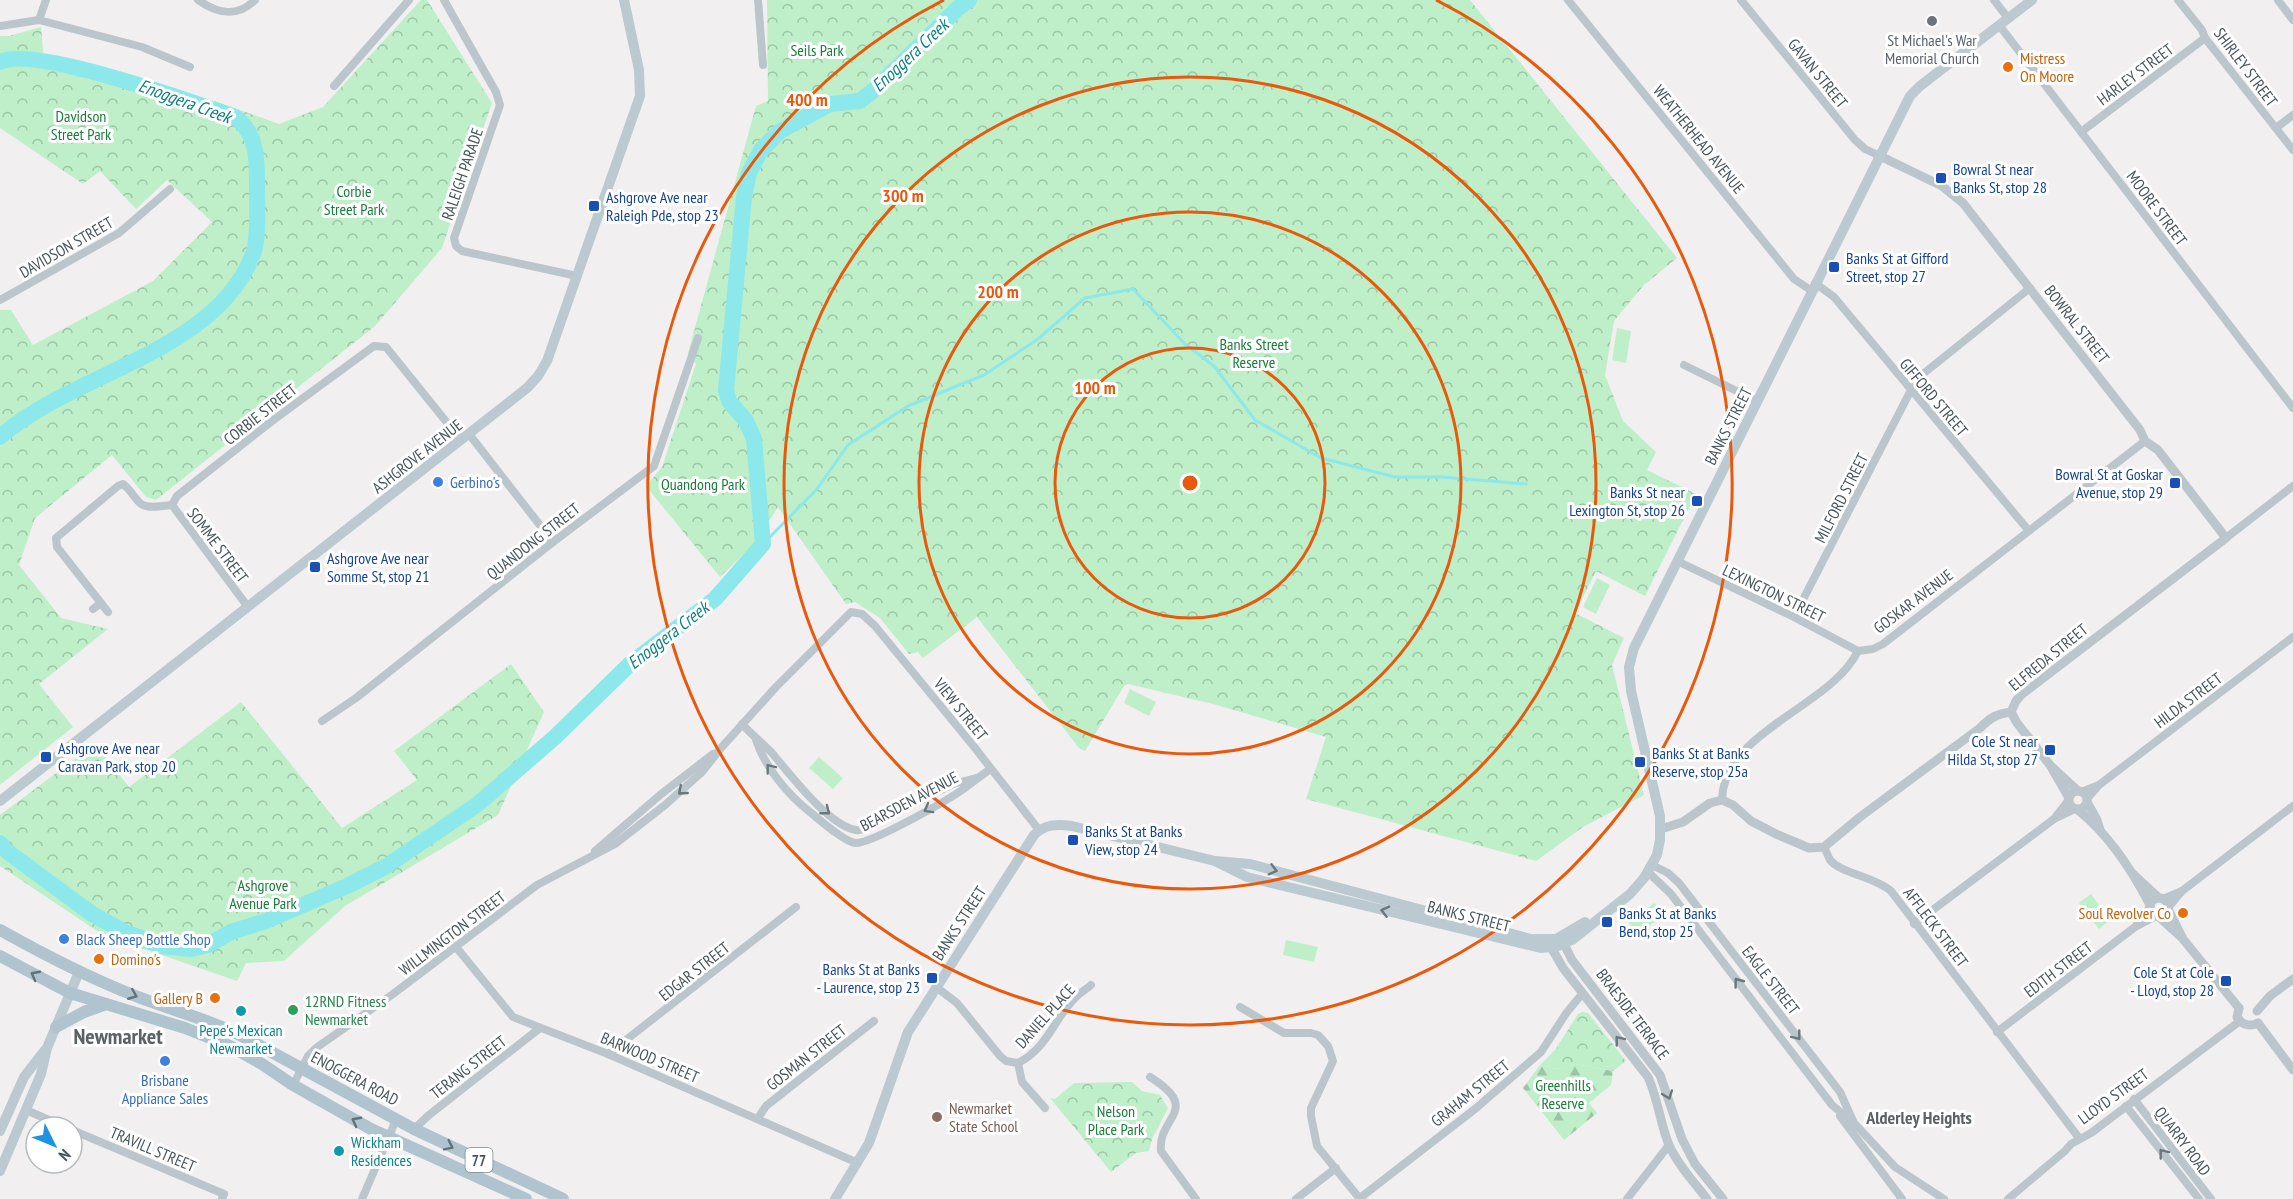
<svg xmlns="http://www.w3.org/2000/svg" width="2293" height="1199" font-family="'PT Sans Narrow',sans-serif">
<style>
.grass{fill:#beefc8}
.forest{fill:url(#forest-firs)}
.park{fill:url(#park-crowns)}
.lines{fill:none;stroke-linecap:round;stroke-linejoin:round}
.stream{stroke:#8ce8eb;stroke-width:3}
.river{stroke:#8ce8eb;stroke-width:16}
.minor{stroke:#bbc6cc;stroke-width:8}
.tertiary{stroke:#bbc6cc;stroke-width:9}
.secondary{stroke:#bbc9d1;stroke-width:10}
.primary{stroke:#afc4ce;stroke-width:12}
.oneway{stroke:#6a787e}
.oneway2{stroke:#6a7880}
.oneway3{stroke:#617279}
.ring{fill:none;stroke:#e8590c;stroke-width:3}
.worship-dot{fill:#6b7280;stroke:#fff;stroke-width:2}
.food-dot{fill:#e8710a;stroke:#fff;stroke-width:2}
.transit-dot{fill:#1a4fb4;stroke:#fff;stroke-width:2}
.shop-dot{fill:#3f7fe0;stroke:#fff;stroke-width:2}
.leisure-dot{fill:#2e9e5b;stroke:#fff;stroke-width:2}
.culture-dot{fill:#0f9aa8;stroke:#fff;stroke-width:2}
.education-dot{fill:#8d6e63;stroke:#fff;stroke-width:2}
.labels{text-anchor:middle;dominant-baseline:central;stroke-width:6;stroke-linejoin:round;paint-order:stroke}
.shield{fill:#fff;stroke:#7e898e;stroke-width:1.5}
.shield-label{font-size:15px;font-weight:bold;fill:#47565d}
.worship-label{font-size:16px;fill:#5b616d;stroke:#fff}
.park-label{font-size:16px;fill:#187e39;stroke:#fff}
.food-label{font-size:16px;fill:#c56008;stroke:#fff;text-anchor:start}
.street-label{font-size:16px;fill:#47565d;stroke:#fff}
.transit-label{font-size:16px;fill:#164399;stroke:#fff;text-anchor:start}
.shop-label{font-size:16px;fill:#366cbe;stroke:#fff;text-anchor:start}
.leisure-label{font-size:16px;fill:#27864d;stroke:#fff;text-anchor:start}
.culture-label{font-size:16px;fill:#0d838f;stroke:#fff}
.education-label{font-size:16px;fill:#785e54;stroke:#fff;text-anchor:start}
.water-label{font-size:18px;font-style:italic;fill:#0e8084;stroke:#fff}
.neighbourhood-label{font-size:18px;font-weight:bold;fill:#5c6164;stroke:#fff}
.district-label{font-size:22px;font-weight:bold;fill:#5c6164;stroke:#fff}
.centre{fill:#e8590c;stroke:#fff;stroke-width:3}
.ring-label{font-size:18px;text-anchor:middle;font-weight:bold;fill:#e8590c;stroke:#fff;stroke-width:6;stroke-linejoin:round;paint-order:stroke}
</style>
<defs>
<pattern id="forest-firs" width="22" height="20" patternUnits="userSpaceOnUse" patternTransform="scale(1.5)"><rect width="22" height="20" fill="#beefc8"/><path d="M5 1l3.5 6h-7zM16 11l3.5 6h-7z" fill="#9cc4a6"/></pattern>
<pattern id="park-crowns" width="20" height="18" patternUnits="userSpaceOnUse" patternTransform="scale(1.5)"><rect width="20" height="18" fill="#beefc8"/><path d="M2 6a3 3 0 1 1 6 0M12 15a3 3 0 1 1 6 0" fill="none" stroke="#9cc4a6"/></pattern>
</defs>
<rect width="100%" height="100%" fill="#f2eff0"/>
<g class="grass">
<path d="M1617,328L1631,331L1626,363L1612,360Z"/>
<path d="M1597,578L1610,585L1596,614L1583,607Z"/>
<path d="M1130,689L1156,702L1149,716L1124,703Z"/>
<path d="M819,757L843,778L833,789L809,768Z"/>
<path d="M2091,894L2110,920L2099,929L2079,903Z"/>
<path d="M1654,903L1664,915L1638,934L1629,923Z"/>
<path d="M1286,940L1318,947L1314,962L1283,955Z"/>
</g>
<path class="forest" d="M1576,1064L1613,1071L1611,1085L1589,1103L1597,1113L1564,1140L1523,1088L1540,1065L1555,1069Z"/>
<g class="park">
<path d="M421,0H427L492,103L442,248L375,326L156,500L146,497L112,455L35,518L19,565L61,618L108,629L39,684L73,727L0,785V310H11L33,345L153,281L212,222L167,180L136,209L100,171L83,184L0,128V68L13,61L120,85L191,110L215,101L279,124L323,107Z"/>
<path d="M767,0H1470L1677,258L1644,285L1614,321L1605,375L1623,421L1656,452L1647,470L1696,494L1645,596L1596,571L1575,613L1624,638L1612,665L1644,795L1583,827L1536,861L1306,799L1326,737L1217,705L1128,684L1124,686L1085,751L1079,748L977,617L923,658L918,652L909,654L880,618L855,602L846,604L778,507L756,542L720,577L646,486L662,467L696,364L688,353L756,106L768,101Z"/>
<path d="M41,27L44,62L8,58L0,62V36H9Z"/>
<path d="M511,664L544,712L498,815L345,906L284,961L246,963L237,981L147,950L115,943L0,866V815L95,744L129,787L241,702L342,828L417,780L394,751Z"/>
<path d="M1582,1012L1588,1013L1626,1061L1613,1071L1576,1064L1555,1069L1540,1065L1555,1050L1578,1014Z"/>
<path d="M1132,1082L1142,1091L1160,1095L1168,1108L1152,1139L1149,1151L1136,1153L1111,1172L1050,1098L1055,1099L1074,1083Z"/>
</g>
<g class="lines">
<path class="stream" d="M763,544L817,489L848,445L908,406L984,375L1038,339L1085,298L1133,289L1185,344L1214,366L1255,420L1321,458L1395,477H1442L1526,484"/>
<g class="river">
<path d="M0,62C32,45 195,103 235,117C259,135 257,163 257,191C257,208 259,239 253,254C216,353 73,372 0,437"/>
<path d="M0,843L8,852L92,914L125,932L161,946L191,949L208,945L231,932L266,921L347,886L385,867L478,804L555,737L631,663L715,599L763,544L754,439L746,421L729,401L726,390L744,197L749,173L761,150L780,131L830,104L860,101L874,90L956,10L969,0"/>
</g>
<g class="minor">
<path d="M198,0C218,14 237,18 255,0"/>
<path d="M444,0L496,92L500,105L454,238L456,246L462,251L577,276"/>
<path d="M758,0L763,65"/>
<path d="M1568,0L1794,279L1812,291"/>
<path d="M1741,0L1855,140L1865,149L1880,156"/>
<path d="M1994,0L2008,18"/>
<path d="M2178,0L2202,30L2205,38L2293,150"/>
<path d="M2278,0L2293,20"/>
<path d="M39,20L46,0"/>
<path d="M1999,25L2293,408"/>
<path d="M0,26L39,20L142,47L190,67"/>
<path d="M334,86L409,0"/>
<path d="M2276,128L2293,115"/>
<path d="M2081,132L2205,38"/>
<path d="M1815,283L1834,297L2029,531"/>
<path d="M0,300L119,233L170,189"/>
<path d="M1684,365L1757,401"/>
<path d="M1908,386L2030,288"/>
<path d="M469,434L553,542"/>
<path d="M172,505L177,496L272,421L374,346L386,347L461,440"/>
<path d="M172,505L248,607"/>
<path d="M2226,538L2293,486"/>
<path d="M1677,561L1794,617L1858,651"/>
<path d="M93,609L101,603"/>
<path d="M108,612L57,547L56,538L118,486L123,484C131,490 134,498 141,504C148,509 163,506 172,505"/>
<path d="M1794,617L1911,390"/>
<path d="M322,721L356,698L553,542L654,466L698,338"/>
<path d="M742,724C751,734 762,743 772,753C789,773 829,826 856,830C861,831 865,829 869,827L953,784L976,778"/>
<path d="M756,740C765,767 787,794 810,812C820,820 843,841 855,843C871,844 946,801 962,790C972,783 981,775 991,769"/>
<path d="M2081,792L2099,785L2293,637"/>
<path d="M2087,799L2099,785"/>
<path d="M1722,800C1723,731 1830,708 1858,651L1873,649L1883,644L2145,441"/>
<path d="M2054,819L2075,809"/>
<path d="M1824,847C1826,851 1828,856 1830,860C1840,873 1875,877 1891,891L2079,1138"/>
<path d="M595,851L660,795L713,754"/>
<path d="M1652,865L1668,873L1679,883L1840,1092L1853,1121"/>
<path d="M1648,872L1671,894L1832,1105L1855,1124L1895,1167L1944,1199"/>
<path d="M2163,899L2182,891"/>
<path d="M2168,908L2182,891L2293,806"/>
<path d="M1914,924L2054,819L2068,801"/>
<path d="M2135,927L2149,908"/>
<path d="M456,947L513,1017L608,1054L858,1163"/>
<path d="M936,987L957,1003L1000,1056L1006,1061L1018,1063"/>
<path d="M1240,1007L1284,1033H1311L1318,1035L1328,1046L1333,1061L1311,1108V1116L1317,1146L1360,1199"/>
<path d="M1997,1032L2135,927L2156,916"/>
<path d="M608,1054L796,907"/>
<path d="M1018,1063C1048,1048 1054,1018 1076,997C1081,992 1087,989 1091,985"/>
<path d="M1018,1063L1022,1082L1045,1108"/>
<path d="M1150,1077C1203,1110 1157,1117 1161,1151L1196,1199"/>
<path d="M293,1085L308,1056L316,1048L393,994L537,885L615,844L665,805L702,772L721,748L776,687L851,612L862,614L875,626L975,748L1039,830"/>
<path d="M2134,1099L2211,1199"/>
<path d="M2126,1106L2199,1199"/>
<path d="M26,1110L65,1127"/>
<path d="M1840,1116L1902,1199"/>
<path d="M758,1118L766,1106L874,1021"/>
<path d="M414,1129L429,1115L540,1028"/>
<path d="M72,1130L224,1194L222,1199"/>
<path d="M1360,1198L1475,1109L1541,1052L1567,1012L1582,994"/>
<path d="M362,1199L396,1120"/>
<path d="M1296,1199L1336,1168"/>
<path d="M1627,1199L1669,1145"/>
<path d="M2008,1199L2065,1151L2071,1144L2091,1133L2240,1021"/>
</g>
<g class="tertiary">
<path d="M1880,156L1942,186L1963,203L2140,430L2145,441L2158,450L2226,538L2021,695L2016,701L2011,712"/>
<path d="M2011,712L2017,723L2050,765L2069,798"/>
<path d="M2052,767L2078,791"/>
<circle cx="2078" cy="800" r="9"/>
<path d="M2087,802L2097,820L2100,830"/>
<path d="M2078,810C2108,834 2132,870 2150,905"/>
<path d="M1661,829L1683,822L1710,803L1722,800L1733,805L1751,821L1776,834L1809,848L1824,847L1860,817L1980,728C1991,717 1997,714 2011,712"/>
<path d="M2133,874L2159,898"/>
<circle cx="2159" cy="907" r="9"/>
<path d="M2168,909L2183,939L2239,1008"/>
<path d="M2159,917L2181,937"/>
<path d="M1564,944L1572,960L1660,1075L1682,1139L1695,1164L1723,1199"/>
<path d="M1551,947L1563,968L1648,1077C1658,1099 1660,1123 1669,1145C1678,1165 1694,1182 1707,1199"/>
<path d="M2239,1008L2237,1017C2242,1025 2250,1027 2258,1023"/>
<path d="M2257,1011L2270,996L2293,979"/>
<path d="M2258,1023L2293,1070"/>
</g>
<g class="secondary">
<path d="M0,801L527,388L538,376L547,361L640,96L639,70L624,0"/>
<path d="M1215,861L1247,877L1541,948L1558,946L1572,940L1630,894L1644,878L1657,855L1660,840V816L1631,691L1629,667L1634,648L1910,96L1920,86L2032,0"/>
<path d="M0,1131L24,1077L45,1050"/>
<path d="M0,1171L41,1074L47,1048L79,972"/>
<path d="M835,1199L869,1143L908,1032L1034,835C1045,824 1057,824 1072,826L1215,861L1250,864L1531,939H1556L1585,922"/>
</g>
<g class="primary">
<path d="M0,930C43,954 87,977 133,995C168,1009 204,1018 238,1034L414,1129L563,1199"/>
<path d="M0,956L70,993L185,1028L230,1046L262,1064L293,1085L371,1129L526,1199"/>
<path d="M56,1027L84,1012L106,1004"/>
</g>
</g>
<defs><path id="oneway-chevron" d="M-2-3.5L2.5 0L-2 3.5" fill="none" stroke-width="1.6" stroke-linecap="round" stroke-linejoin="round" transform="scale(1.5)"/></defs>
<g class="oneway">
<use href="#oneway-chevron" transform="translate(770 768) rotate(-128)"/>
<use href="#oneway-chevron" transform="translate(682 791) rotate(139)"/>
<use href="#oneway-chevron" transform="translate(928 809) rotate(151)"/>
<use href="#oneway-chevron" transform="translate(826 811) rotate(38)"/>
<use href="#oneway-chevron" transform="translate(1738 982) rotate(-127)"/>
<use href="#oneway-chevron" transform="translate(1797 1036) rotate(52)"/>
<use href="#oneway-chevron" transform="translate(1619 1040) rotate(-128)"/>
<use href="#oneway-chevron" transform="translate(1668 1095) rotate(70)"/>
<use href="#oneway-chevron" transform="translate(2163 1153) rotate(-128)"/>
</g>
<g class="oneway2">
<use href="#oneway-chevron" transform="translate(1273 870) rotate(15)"/>
<use href="#oneway-chevron" transform="translate(1385 911) rotate(-166)"/>
</g>
<g class="oneway3">
<use href="#oneway-chevron" transform="translate(35 975) rotate(-152)"/>
<use href="#oneway-chevron" transform="translate(133 995) rotate(22)"/>
<use href="#oneway-chevron" transform="translate(356 1121) rotate(-152)"/>
<use href="#oneway-chevron" transform="translate(449 1146) rotate(26)"/>
</g>
<g class="ring">
<circle cx="1190" cy="483" r="135"/>
<circle cx="1190" cy="483" r="271"/>
<circle cx="1190" cy="483" r="406"/>
<path d="M1436 0A542 542 0 1 1 944 0"/>
</g>
<circle class="worship-dot" cx="1932" cy="21" r="6"/>
<g class="food-dot">
<circle cx="2008" cy="67" r="6"/>
<circle cx="2183" cy="913" r="6"/>
<circle cx="99" cy="959" r="6"/>
<circle cx="215" cy="998" r="6"/>
</g>
<g class="transit-dot">
<rect x="1935" y="172" width="12" height="12" rx="3"/>
<rect x="588" y="200" width="12" height="12" rx="3"/>
<rect x="1828" y="261" width="12" height="12" rx="3"/>
<rect x="2169" y="477" width="12" height="12" rx="3"/>
<rect x="1691" y="495" width="12" height="12" rx="3"/>
<rect x="309" y="561" width="12" height="12" rx="3"/>
<rect x="2044" y="744" width="12" height="12" rx="3"/>
<rect x="40" y="751" width="12" height="12" rx="3"/>
<rect x="1634" y="756" width="12" height="12" rx="3"/>
<rect x="1067" y="834" width="12" height="12" rx="3"/>
<rect x="1601" y="916" width="12" height="12" rx="3"/>
<rect x="926" y="972" width="12" height="12" rx="3"/>
<rect x="2220" y="975" width="12" height="12" rx="3"/>
</g>
<g class="shop-dot">
<circle cx="438" cy="482" r="6"/>
<circle cx="64" cy="939" r="6"/>
<circle cx="165" cy="1061" r="6"/>
</g>
<circle class="leisure-dot" cx="293" cy="1010" r="6"/>
<g class="culture-dot">
<circle cx="241" cy="1011" r="6"/>
<circle cx="339" cy="1151" r="6"/>
</g>
<circle class="education-dot" cx="937" cy="1117" r="6"/>
<g class="labels">
<rect class="shield" x="465.5" y="1148" width="27" height="24" rx="4.5"/>
<g class="shield-label">
<text x="479" y="1160">77</text>
</g>
<g class="worship-label">
<text x="1932" y="40">St Michael's War<tspan x="1932" dy="18">Memorial Church</tspan></text>
</g>
<g class="park-label">
<text x="817" y="50">Seils Park</text>
<text x="81" y="116">Davidson<tspan x="81" dy="18">Street Park</tspan></text>
<text x="354" y="191">Corbie<tspan x="354" dy="18">Street Park</tspan></text>
<text x="1254" y="344">Banks Street<tspan x="1254" dy="18">Reserve</tspan></text>
<text x="703" y="484">Quandong Park</text>
<text x="263" y="885">Ashgrove<tspan x="263" dy="18">Avenue Park</tspan></text>
<text x="1563" y="1085">Greenhills<tspan x="1563" dy="18">Reserve</tspan></text>
<text x="1116" y="1111">Nelson<tspan x="1116" dy="18">Place Park</tspan></text>
</g>
<g class="food-label">
<text x="2020" y="58">Mistress<tspan x="2020" dy="18">On Moore</tspan></text>
<text x="2171" y="913" text-anchor="end">Soul Revolver Co</text>
<text x="111" y="959">Domino's</text>
<text x="203" y="998" text-anchor="end">Gallery B</text>
</g>
<g class="street-label">
<text transform="translate(2246 67) rotate(53)">SHIRLEY STREET</text>
<text transform="translate(1818 73) rotate(51)">GAVAN STREET</text>
<text transform="translate(2135 74) rotate(-37)">HARLEY STREET</text>
<text transform="translate(1699 139) rotate(51)">WEATHERHEAD AVENUE</text>
<text transform="translate(462 174) rotate(-71)">RALEIGH PARADE</text>
<text transform="translate(2157 208) rotate(53)">MOORE STREET</text>
<text transform="translate(66 247) rotate(-30)">DAVIDSON STREET</text>
<text transform="translate(2077 324) rotate(52)">BOWRAL STREET</text>
<text transform="translate(1934 397) rotate(50)">GIFFORD STREET</text>
<text transform="translate(260 414) rotate(-38)">CORBIE STREET</text>
<text transform="translate(1728 426) rotate(-63)">BANKS STREET</text>
<text transform="translate(417 456) rotate(-38)">ASHGROVE AVENUE</text>
<text transform="translate(1841 498) rotate(-63)">MILFORD STREET</text>
<text transform="translate(533 541) rotate(-38)">QUANDONG STREET</text>
<text transform="translate(218 545) rotate(53)">SOMME STREET</text>
<text transform="translate(1774 593) rotate(26)">LEXINGTON STREET</text>
<text transform="translate(1913 601) rotate(-37)">GOSKAR AVENUE</text>
<text transform="translate(2048 657) rotate(-39)">ELFREDA STREET</text>
<text transform="translate(2188 700) rotate(-37)">HILDA STREET</text>
<text transform="translate(961 709) rotate(51)">VIEW STREET</text>
<text transform="translate(909 801) rotate(-28)">BEARSDEN AVENUE</text>
<text transform="translate(1469 916) rotate(14)">BANKS STREET</text>
<text transform="translate(959 923) rotate(-57)">BANKS STREET</text>
<text transform="translate(1936 927) rotate(53)">AFFLECK STREET</text>
<text transform="translate(452 933) rotate(-37)">WILLMINGTON STREET</text>
<text transform="translate(2058 969) rotate(-37)">EDITH STREET</text>
<text transform="translate(694 971) rotate(-38)">EDGAR STREET</text>
<text transform="translate(1771 980) rotate(52)">EAGLE STREET</text>
<text transform="translate(1633 1014) rotate(53)">BRAESIDE TERRACE</text>
<text transform="translate(1045 1016) rotate(-48)">DANIEL PLACE</text>
<text transform="translate(650 1057) rotate(23)">BARWOOD STREET</text>
<text transform="translate(806 1057) rotate(-38)">GOSMAN STREET</text>
<text transform="translate(468 1067) rotate(-38)">TERANG STREET</text>
<text transform="translate(355 1078) rotate(28)">ENOGGERA ROAD</text>
<text transform="translate(1470 1093) rotate(-39)">GRAHAM STREET</text>
<text transform="translate(2113 1096) rotate(-36)">LLOYD STREET</text>
<text transform="translate(2183 1141) rotate(53)">QUARRY ROAD</text>
<text transform="translate(153 1149) rotate(23)">TRAVILL STREET</text>
</g>
<g class="transit-label">
<text x="1953" y="169">Bowral St near<tspan x="1953" dy="18">Banks St, stop 28</tspan></text>
<text x="606" y="197">Ashgrove Ave near<tspan x="606" dy="18">Raleigh Pde, stop 23</tspan></text>
<text x="1846" y="258">Banks St at Gifford<tspan x="1846" dy="18">Street, stop 27</tspan></text>
<text x="2163" y="474" text-anchor="end">Bowral St at Goskar<tspan x="2163" dy="18">Avenue, stop 29</tspan></text>
<text x="1685" y="492" text-anchor="end">Banks St near<tspan x="1685" dy="18">Lexington St, stop 26</tspan></text>
<text x="327" y="558">Ashgrove Ave near<tspan x="327" dy="18">Somme St, stop 21</tspan></text>
<text x="2038" y="741" text-anchor="end">Cole St near<tspan x="2038" dy="18">Hilda St, stop 27</tspan></text>
<text x="58" y="748">Ashgrove Ave near<tspan x="58" dy="18">Caravan Park, stop 20</tspan></text>
<text x="1652" y="753">Banks St at Banks<tspan x="1652" dy="18">Reserve, stop 25a</tspan></text>
<text x="1085" y="831">Banks St at Banks<tspan x="1085" dy="18">View, stop 24</tspan></text>
<text x="1619" y="913">Banks St at Banks<tspan x="1619" dy="18">Bend, stop 25</tspan></text>
<text x="920" y="969" text-anchor="end">Banks St at Banks<tspan x="920" dy="18">- Laurence, stop 23</tspan></text>
<text x="2214" y="972" text-anchor="end">Cole St at Cole<tspan x="2214" dy="18">- Lloyd, stop 28</tspan></text>
</g>
<g class="shop-label">
<text x="450" y="482">Gerbino's</text>
<text x="76" y="939">Black Sheep Bottle Shop</text>
<text x="165" y="1080" text-anchor="middle">Brisbane<tspan x="165" dy="18">Appliance Sales</tspan></text>
</g>
<g class="leisure-label">
<text x="305" y="1001">12RND Fitness<tspan x="305" dy="18">Newmarket</tspan></text>
</g>
<g class="culture-label">
<text x="241" y="1030">Pepe's Mexican<tspan x="241" dy="18">Newmarket</tspan></text>
<text x="351" y="1142" text-anchor="start">Wickham<tspan x="351" dy="18">Residences</tspan></text>
</g>
<g class="education-label">
<text x="949" y="1108">Newmarket<tspan x="949" dy="18">State School</tspan></text>
</g>
<g class="water-label">
<text transform="translate(910 55) rotate(-43)">Enoggera Creek</text>
<text transform="translate(185 101) rotate(20)">Enoggera Creek</text>
<text transform="translate(668 635) rotate(-38)">Enoggera Creek</text>
</g>
<g class="neighbourhood-label">
<text x="1919" y="1117">Alderley Heights</text>
</g>
<g class="district-label">
<text x="118" y="1036">Newmarket</text>
</g>
</g>
<circle cx="1190" cy="483" r="9" class="centre"/>
<g class="ring-label">
<text x="807" y="106">400 m</text>
<text x="903" y="202">300 m</text>
<text x="998" y="298">200 m</text>
<text x="1095" y="394">100 m</text>
</g>
<g transform="translate(54 1145) rotate(133)"><circle r="28" fill="#ffffff" stroke="#b5bbbe" stroke-width="1.5"/>
<path d="M0-4.5L10 22L0 15L-10 22Z" fill="#1a94e1"/>
<text y="-9" font-size="16" font-weight="bold" text-anchor="middle" fill="#47565d">N</text>
</g>
</svg>
